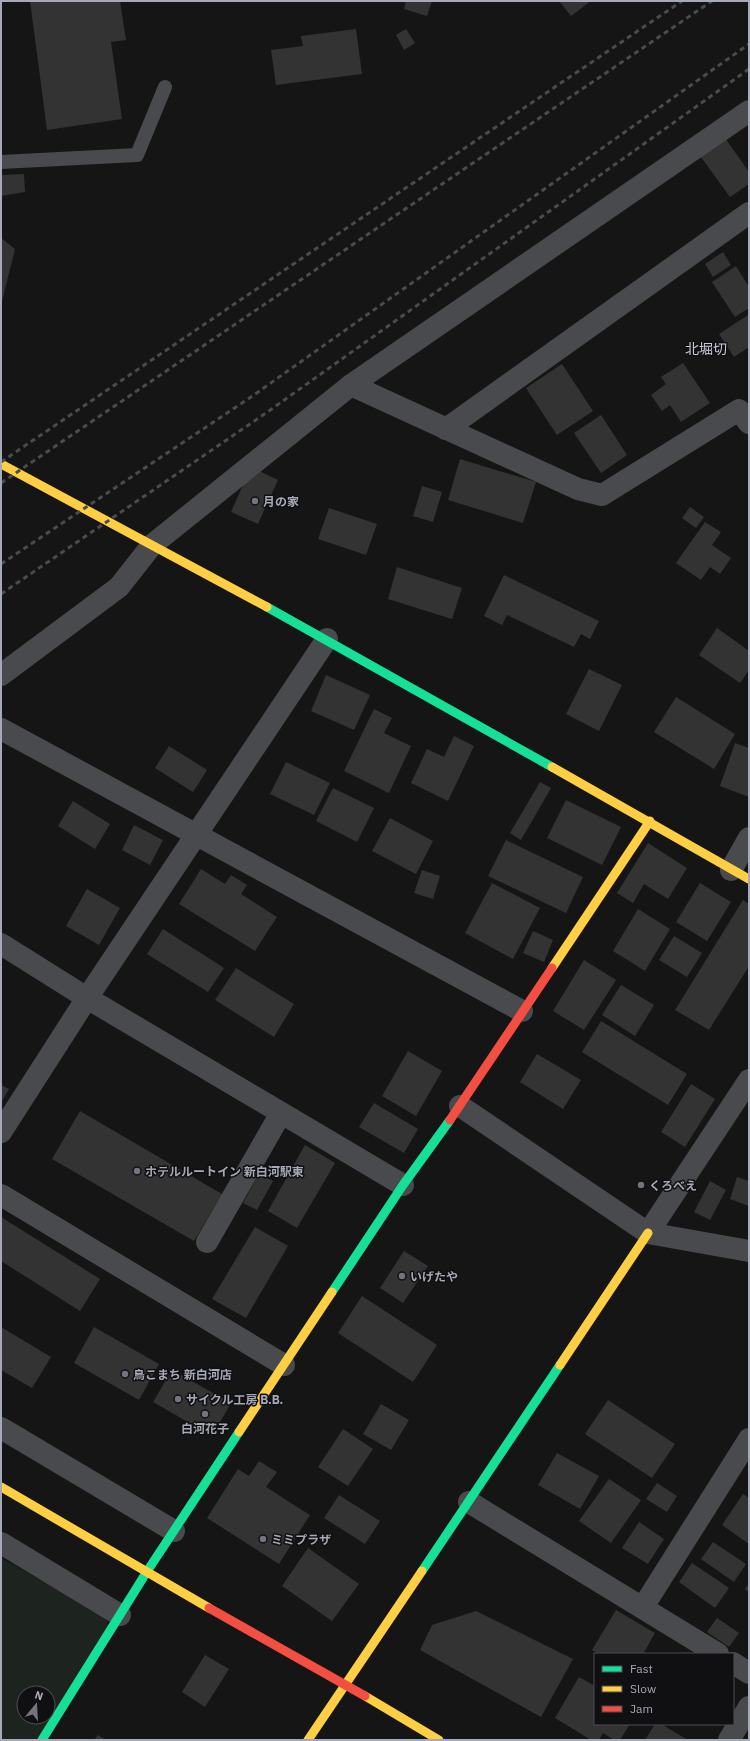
<svg xmlns="http://www.w3.org/2000/svg" width="750" height="1741" font-family="'IBM Plex Sans','Noto Sans JP',sans-serif">
<style>
.green{fill:#1d241f;fill-rule:evenodd}
.building{fill:#333334}
.lines{fill:none;stroke-linecap:round;stroke-linejoin:round}
.lane{stroke:#494a4e;stroke-width:14}
.street{stroke:#494a4e;stroke-width:22}
.fast{stroke:#16e098;stroke-width:9}
.slow{stroke:#ffcf43;stroke-width:9}
.jam{stroke:#f24e42;stroke-width:9}
.rail{stroke:#494b4d;stroke-width:3;stroke-dasharray:5 4;stroke-linecap:butt}
.poi-dot{fill:#73757e;stroke:#100f11;stroke-width:1.5}
.labels{text-anchor:middle;dominant-baseline:central;stroke-width:3;stroke-linejoin:round;paint-order:stroke}
.poi-label{font-size:12px;font-weight:bold;fill:#a6a9b6;stroke:#100f11;text-anchor:start}
.quarter-label{font-size:14px;fill:#c7c8d2;stroke:#100f11}
</style>
<rect width="100%" height="100%" fill="#151515"/>
<path class="green" d="M1,1558L105,1616L108,1626L37,1740H1ZM24,1693H48V1717H24Z"/>
<g class="building">
<path d="M30,1H120L126,40L111,42L122,119L47,130Z"/>
<path d="M406,1H432L427,16L404,9Z"/>
<path d="M559,1H591L571,16Z"/>
<path d="M356,29L362,74L276,85L271,50L303,46L301,36Z"/>
<path d="M406,29L415,43L404,50L396,35Z"/>
<path d="M723,135L749,172V184L730,197L698,153Z"/>
<path d="M24,174L25,192L1,196V175Z"/>
<path d="M1,238L15,249L2,301H1Z"/>
<path d="M723,252L731,265L713,277L705,264Z"/>
<path d="M736,266L749,287V308L735,317L712,282Z"/>
<path d="M748,315L749,347L734,357L719,334Z"/>
<path d="M683,363L710,403L681,422L670,405L662,411L651,395L666,384L661,377Z"/>
<path d="M562,364L593,411L557,435L526,388Z"/>
<path d="M601,415L627,455L601,473L574,433Z"/>
<path d="M460,459L536,482L523,523L448,500Z"/>
<path d="M251,467L278,480L258,524L231,512Z"/>
<path d="M422,486L442,492L433,522L413,516Z"/>
<path d="M690,507L704,517L696,528L682,518Z"/>
<path d="M329,508L377,524L366,555L318,539Z"/>
<path d="M705,522L721,532L712,545L731,558L720,574L710,567L701,580L676,563Z"/>
<path d="M397,567L462,588L452,619L388,599Z"/>
<path d="M504,575L599,621L590,639L581,634L574,647L507,615L502,625L484,616Z"/>
<path d="M717,628L749,651V670L740,683L699,655Z"/>
<path d="M589,669L622,685L599,731L566,714Z"/>
<path d="M326,675L370,695L354,730L311,711Z"/>
<path d="M676,697L735,734L714,769L654,732Z"/>
<path d="M374,709L392,718L384,733L411,746L389,793L344,771Z"/>
<path d="M454,736L474,746L448,801L411,783L427,749L444,757Z"/>
<path d="M735,743L749,748V797L720,786Z"/>
<path d="M169,746L207,770L193,792L155,768Z"/>
<path d="M286,762L330,783L314,815L270,794Z"/>
<path d="M540,782L551,788L521,840L510,833Z"/>
<path d="M333,788L374,808L357,842L316,821Z"/>
<path d="M566,800L621,827L602,865L547,838Z"/>
<path d="M73,801L110,824L95,849L58,826Z"/>
<path d="M390,818L433,841L416,874L372,851Z"/>
<path d="M134,825L163,840L150,865L122,850Z"/>
<path d="M506,840L583,877L566,913L488,876Z"/>
<path d="M648,843L687,868L668,899L644,884L633,903L617,893Z"/>
<path d="M201,869L225,884L231,875L247,885L241,894L277,917L255,951L179,904Z"/>
<path d="M422,870L440,876L433,899L414,893Z"/>
<path d="M492,883L540,908L513,959L465,933Z"/>
<path d="M700,883L731,902L707,941L676,922Z"/>
<path d="M87,889L120,908L99,945L66,926Z"/>
<path d="M743,900L749,904V966L709,1030L675,1010Z"/>
<path d="M638,909L670,929L645,971L613,951Z"/>
<path d="M163,929L224,968L208,992L147,954Z"/>
<path d="M533,931L553,940L544,962L523,953Z"/>
<path d="M674,936L702,953L687,977L659,960Z"/>
<path d="M584,960L616,980L584,1030L553,1011Z"/>
<path d="M236,968L294,1004L274,1037L215,1000Z"/>
<path d="M621,985L654,1005L635,1036L602,1015Z"/>
<path d="M601,1021L687,1074L668,1105L582,1052Z"/>
<path d="M408,1051L442,1071L416,1116L382,1096Z"/>
<path d="M537,1054L581,1080L563,1109L520,1082Z"/>
<path d="M691,1084L715,1099L685,1147L661,1132Z"/>
<path d="M1,1085L9,1089L1,1103Z"/>
<path d="M374,1103L418,1129L404,1153L359,1127Z"/>
<path d="M80,1111L222,1194L194,1241L52,1159Z"/>
<path d="M305,1145L335,1163L297,1228L268,1211Z"/>
<path d="M259,1174L273,1181L257,1210L243,1203Z"/>
<path d="M737,1177L749,1181V1206L730,1199Z"/>
<path d="M710,1181L726,1190L710,1220L694,1212Z"/>
<path d="M1,1217L100,1279L80,1311L1,1261Z"/>
<path d="M255,1227L288,1246L246,1318L212,1299Z"/>
<path d="M404,1251L428,1266L403,1303L380,1288Z"/>
<path d="M362,1296L437,1345L413,1382L338,1333Z"/>
<path d="M1,1327L51,1357L32,1388L1,1370Z"/>
<path d="M94,1327L159,1364L139,1400L74,1363Z"/>
<path d="M172,1370L231,1403L212,1436L153,1402Z"/>
<path d="M608,1400L675,1444L652,1478L585,1434Z"/>
<path d="M381,1404L409,1420L391,1450L363,1434Z"/>
<path d="M343,1429L373,1449L348,1486L318,1467Z"/>
<path d="M557,1453L599,1476L580,1509L538,1485Z"/>
<path d="M259,1461L277,1472L266,1487L310,1515L279,1564L207,1518L238,1469L249,1476Z"/>
<path d="M609,1479L641,1500L611,1543L579,1521Z"/>
<path d="M657,1483L677,1496L667,1512L646,1499Z"/>
<path d="M743,1494L749,1498V1544L722,1525Z"/>
<path d="M339,1495L380,1521L365,1544L324,1518Z"/>
<path d="M639,1522L664,1539L648,1564L622,1548Z"/>
<path d="M713,1542L746,1564L734,1582L701,1559Z"/>
<path d="M308,1548L359,1584L332,1621L282,1586Z"/>
<path d="M692,1563L729,1588L715,1608L679,1582Z"/>
<path d="M749,1583V1592L745,1589Z"/>
<path d="M616,1610L655,1633L643,1654H599L592,1650Z"/>
<path d="M476,1611L573,1659L541,1717L420,1650L432,1625Z"/>
<path d="M717,1618L739,1633L729,1647L707,1632Z"/>
<path d="M205,1655L229,1669L205,1707L182,1692Z"/>
<path d="M579,1677L595,1686V1724H630L620,1740H614L603,1733L599,1740H591L555,1718Z"/>
<path d="M655,1724H661L688,1740H645Z"/>
<path d="M98,1735L106,1740H94Z"/>
</g>
<g class="lines">
<path class="lane" d="M1,162L137,155L165,87"/>
<g class="street">
<path d="M351,385L578,489L602,495L739,410L749,423"/>
<path d="M446,429L749,213"/>
<path d="M1,675L119,587L152,545L351,385L749,111"/>
<path d="M1,729L522,1011"/>
<path d="M731,870L749,838"/>
<path d="M1,944L87,998L403,1185"/>
<path d="M460,1106L648,1233L749,1251"/>
<path d="M1,1132L87,998L327,639"/>
<path d="M1,1195L284,1365"/>
<path d="M648,1233L749,1080"/>
<path d="M207,1242L281,1113"/>
<path d="M1,1428L174,1531"/>
<path d="M469,1502L718,1654"/>
<path d="M1,1543L120,1615"/>
<path d="M643,1607L749,1439"/>
<path d="M733,1663L749,1673"/>
<path d="M729,1740L749,1707"/>
</g>
<g class="fast">
<path d="M267,607L552,767"/>
<path d="M332,1292L403,1185L450,1120"/>
<path d="M422,1571L560,1365"/>
<path d="M42,1740L146,1573L239,1432"/>
</g>
<g class="slow">
<path d="M1,464L267,607"/>
<path d="M552,767L749,879"/>
<path d="M552,968L650,821"/>
<path d="M560,1365L648,1233"/>
<path d="M239,1432L332,1292"/>
<path d="M1,1487L209,1608"/>
<path d="M365,1696L439,1740"/>
<path d="M308,1740L422,1571"/>
</g>
<g class="jam">
<path d="M450,1120L552,968"/>
<path d="M209,1608L365,1696"/>
</g>
<g class="rail">
<path d="M1,462L682,1"/>
<path d="M1,483L712,1"/>
<path d="M1,564L251,397L749,44"/>
<path d="M1,594L266,413L749,69"/>
</g>
</g>
<g class="poi-dot">
<circle cx="255" cy="501" r="4"/>
<circle cx="137" cy="1171" r="4"/>
<circle cx="641" cy="1185" r="4"/>
<circle cx="402" cy="1276" r="4"/>
<circle cx="125" cy="1374" r="4"/>
<circle cx="178" cy="1399" r="4"/>
<circle cx="205" cy="1414" r="4"/>
<circle cx="263" cy="1539" r="4"/>
</g>
<g class="labels">
<g class="poi-label">
<text x="263" y="501">月の家</text>
<text x="145" y="1171">ホテルルートイン 新白河駅東</text>
<text x="649" y="1185">くろべえ</text>
<text x="410" y="1276">いげたや</text>
<text x="133" y="1374">鳥こまち 新白河店</text>
<text x="186" y="1399">サイクル工房 B.B.</text>
<text x="205" y="1428" text-anchor="middle">白河花子</text>
<text x="271" y="1539">ミミプラザ</text>
</g>
<g class="quarter-label">
<text x="706" y="349">北堀切</text>
</g>
</g>
<rect width="750" height="1741" fill="none" stroke="#a6a9b6" stroke-width="4"/>
<rect x="594" y="1653" width="140" height="72" fill="#100f11" stroke="#4c4d53"/>
<rect x="602" y="1666" width="20" height="6" fill="#16e098" stroke="#4c4d53"/>
<text x="630" y="1673" font-size="12" fill="#a6a9b6">Fast</text>
<rect x="602" y="1686" width="20" height="6" fill="#ffcf43" stroke="#4c4d53"/>
<text x="630" y="1693" font-size="12" fill="#a6a9b6">Slow</text>
<rect x="602" y="1706" width="20" height="6" fill="#f24e42" stroke="#4c4d53"/>
<text x="630" y="1713" font-size="12" fill="#a6a9b6">Jam</text>
<g transform="translate(36 1705) rotate(18)"><circle r="19" fill="#100f11" stroke="#4c4d53"/>
<path d="M0-3L7 15L0 10L-7 15Z" fill="#73757e"/>
<text y="-6" font-size="11" font-weight="bold" text-anchor="middle" fill="#a6a9b6">N</text>
</g>
</svg>
